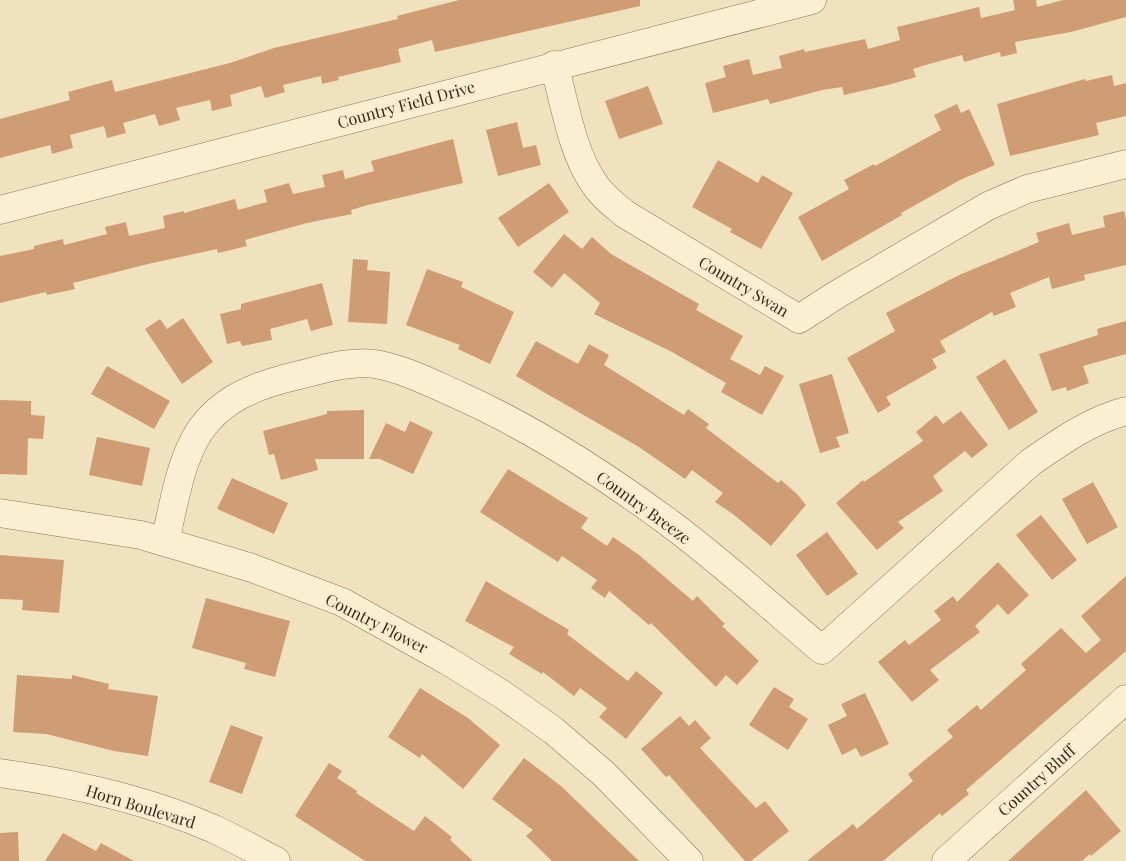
<svg xmlns="http://www.w3.org/2000/svg" width="1126" height="861" font-family="'Playfair Display',serif">
<style>
.building{fill:#d09c73}
.lines{fill:none;stroke-linecap:round;stroke-linejoin:round}
.minor-casing{stroke:#8a7356;stroke-width:29}
.minor{stroke:#fbefd3;stroke-width:28}
.labels{text-anchor:middle;dominant-baseline:central;stroke-width:4.5;stroke-linejoin:round;paint-order:stroke}
.street-label{font-size:16px;fill:#382a1c;stroke:#f7eccf}
</style>
<rect width="100%" height="100%" fill="#f0e2bf"/>
<g class="building">
<path d="M459,0H640V6L435,52L432,40L398,49L401,62L338,77L339,80L322,84L321,76L283,85L285,92L265,98L261,86L230,95L232,106L212,111L210,100L176,108L180,120L159,126L155,114L123,123L126,133L107,138L104,126L70,135L73,148L52,154L50,145L0,158V119L70,100L68,92L112,80L115,92L230,63L274,48L398,19L397,16Z"/>
<path d="M1013,0H1036L1037,7L1063,0H1126V17L1071,32L1015,42L1017,53L1001,57L1000,52L964,62L962,55L929,64L913,69L916,77L888,85L844,95L842,87L822,90L770,104L768,99L713,113L705,83L726,77L723,66L749,59L753,75L782,68L779,56L804,49L805,52L865,39L868,49L900,40L897,27L979,7L981,18L1015,10Z"/>
<path d="M1112,75L1114,86L1126,83V116L1096,123L1099,135L1010,156L997,104L1085,79L1086,81Z"/>
<path d="M648,86L663,124L619,139L605,101Z"/>
<path d="M957,104L961,113L969,109L995,165L960,180L901,213L902,215L822,261L798,217L849,189L844,180L874,164L875,166L941,130L934,115Z"/>
<path d="M517,122L523,148L536,145L541,165L498,176L486,130Z"/>
<path d="M453,139L463,183L368,205L351,210L352,214L307,223L245,240L247,246L218,253L217,249L148,264L73,283L75,289L47,295L46,292L0,303V256L34,249V246L63,239L64,245L107,234L105,227L126,222L129,236L165,228L163,216L184,211V213L235,199L238,210L267,202L264,190L289,183L293,194L325,187L322,175L343,170L345,179L374,171L371,161Z"/>
<path d="M718,160L758,183L762,175L793,193L761,249L730,232L732,229L692,207Z"/>
<path d="M549,183L569,212L518,247L498,218Z"/>
<path d="M1124,211L1126,220V265L1084,275L1085,280L1052,289L1049,277L1010,293L1016,307L994,316L992,312L940,341L946,352L932,359L937,368L886,397L891,405L878,413L847,358L895,331L886,313L959,275L1039,242L1036,233L1069,223L1072,235L1105,227L1103,216Z"/>
<path d="M564,234L582,249L592,237L611,254L699,304L696,310L743,336L730,359L760,375L765,366L784,376L762,415L721,392L726,383L672,352L594,314L600,303L564,273L552,288L533,272Z"/>
<path d="M353,259L368,260L367,270L390,272L387,324L348,322Z"/>
<path d="M427,269L463,282L461,287L514,312L490,364L458,349L460,345L406,325Z"/>
<path d="M322,283L333,325L311,331L307,319L270,329L272,340L242,346L240,341L227,344L220,314L241,309V304Z"/>
<path d="M183,318L213,362L182,384L145,329L160,319L167,329Z"/>
<path d="M1126,321V354L1083,366L1089,383L1067,391L1066,387L1052,391L1039,354L1098,335L1097,329Z"/>
<path d="M536,341L578,364L589,344L609,355L604,365L684,415L688,409L709,424L706,428L778,483L781,480L797,494L806,505L771,546L733,514L715,502L723,493L692,470L685,479L639,447L516,376Z"/>
<path d="M1005,359L1038,412L1009,430L976,377Z"/>
<path d="M107,366L170,401L154,429L91,394Z"/>
<path d="M832,374L849,433L836,437L840,447L820,453L799,384Z"/>
<path d="M0,400L31,401V415L45,416L43,439L28,438L27,475L0,474Z"/>
<path d="M364,410V459H315L318,470L281,480L274,454L269,455L263,431L327,414V411Z"/>
<path d="M961,411L988,445L972,458L965,451L933,476L943,491L898,522L904,528L877,550L836,503L863,480L864,482L923,441L916,432L936,415L943,424Z"/>
<path d="M410,421L433,432L413,474L380,459H369L386,423L405,432Z"/>
<path d="M97,437L150,448L142,486L89,475Z"/>
<path d="M508,469L588,518L581,528L607,546L613,537L639,555L693,601L697,596L725,624L722,626L759,661L737,685L726,675L716,687L651,623L649,625L609,591L605,598L591,588L597,580L562,556L558,562L480,512Z"/>
<path d="M232,478L288,503L274,534L217,509Z"/>
<path d="M1093,482L1118,527L1087,544L1062,499Z"/>
<path d="M1041,515L1077,560L1052,580L1016,535Z"/>
<path d="M827,532L858,574L827,596L796,555Z"/>
<path d="M0,555L64,560L59,613L22,610L23,600L0,599Z"/>
<path d="M998,562L1029,595L1008,615L998,604L975,626L980,632L930,670L939,680L912,702L878,662L905,640L909,645L941,620L934,611L953,596L957,602Z"/>
<path d="M1126,576V651L966,790L969,794L942,816L940,813L883,861H807L853,824L857,829L913,781L908,774L953,737L947,730L977,705L981,710L1026,670L1021,664L1061,628L1086,653L1101,640L1081,616Z"/>
<path d="M486,581L569,630L567,634L628,681L636,671L663,693L626,739L599,717L607,708L580,688L574,696L543,672L542,674L509,654L514,647L465,621Z"/>
<path d="M206,598L290,621L275,677L244,669L246,663L192,648Z"/>
<path d="M17,675L72,679V675L109,684L108,689L158,696L148,756L114,751L46,734L13,732Z"/>
<path d="M774,687L794,699L789,707L808,719L788,750L749,725Z"/>
<path d="M420,688L468,718L500,745L463,789L422,754L420,758L388,737Z"/>
<path d="M865,693L889,744L861,757L856,748L842,755L828,725L847,716L841,704Z"/>
<path d="M680,716L689,726L695,720L711,738L700,748L756,808L765,801L789,831L751,861H745L669,775L666,777L641,749Z"/>
<path d="M231,725L263,737L242,794L209,782Z"/>
<path d="M524,758L561,786L639,861H552L526,836L533,830L492,799Z"/>
<path d="M329,763L342,771L337,778L357,791L356,793L414,831L425,816L452,837L450,840L473,861H365L295,816Z"/>
<path d="M1086,790L1121,831L1091,856L1090,854L1082,861H1008Z"/>
<path d="M18,832L19,861H0V833Z"/>
<path d="M63,833L96,851L101,843L134,861H45Z"/>
</g>
<g class="lines">
<g class="minor-casing">
<g id="minor">
<path d="M554,65C565,103 571,149 593,182C601,195 613,204 625,214L799,319L836,295L988,206L1027,189L1126,164"/>
<path d="M0,210L812,0"/>
<path d="M0,513L141,535L252,568L342,602L448,661L503,695L554,731L604,774L689,861"/>
<path d="M165,541C174,505 179,464 199,432C221,399 255,386 291,377C318,371 347,360 375,364C404,369 431,383 458,395C532,428 603,474 668,522C722,562 771,607 822,650L1031,462C1060,442 1091,420 1126,411"/>
<path d="M0,773C73,783 146,799 214,829C235,839 255,850 276,861"/>
<path d="M946,861L1126,699"/>
</g>
</g>
<use href="#minor" class="minor"/>
</g>
<g class="labels">
<g class="street-label">
<text transform="translate(406 104) rotate(-15)">Country Field Drive</text>
<text transform="translate(744 286) rotate(31)">Country Swan</text>
<text transform="translate(644 507) rotate(36)">Country Breeze</text>
<text transform="translate(377 623) rotate(27)">Country Flower</text>
<text transform="translate(1036 780) rotate(-42)">Country Bluff</text>
<text transform="translate(141 806) rotate(17)">Horn Boulevard</text>
</g>
</g>
</svg>
